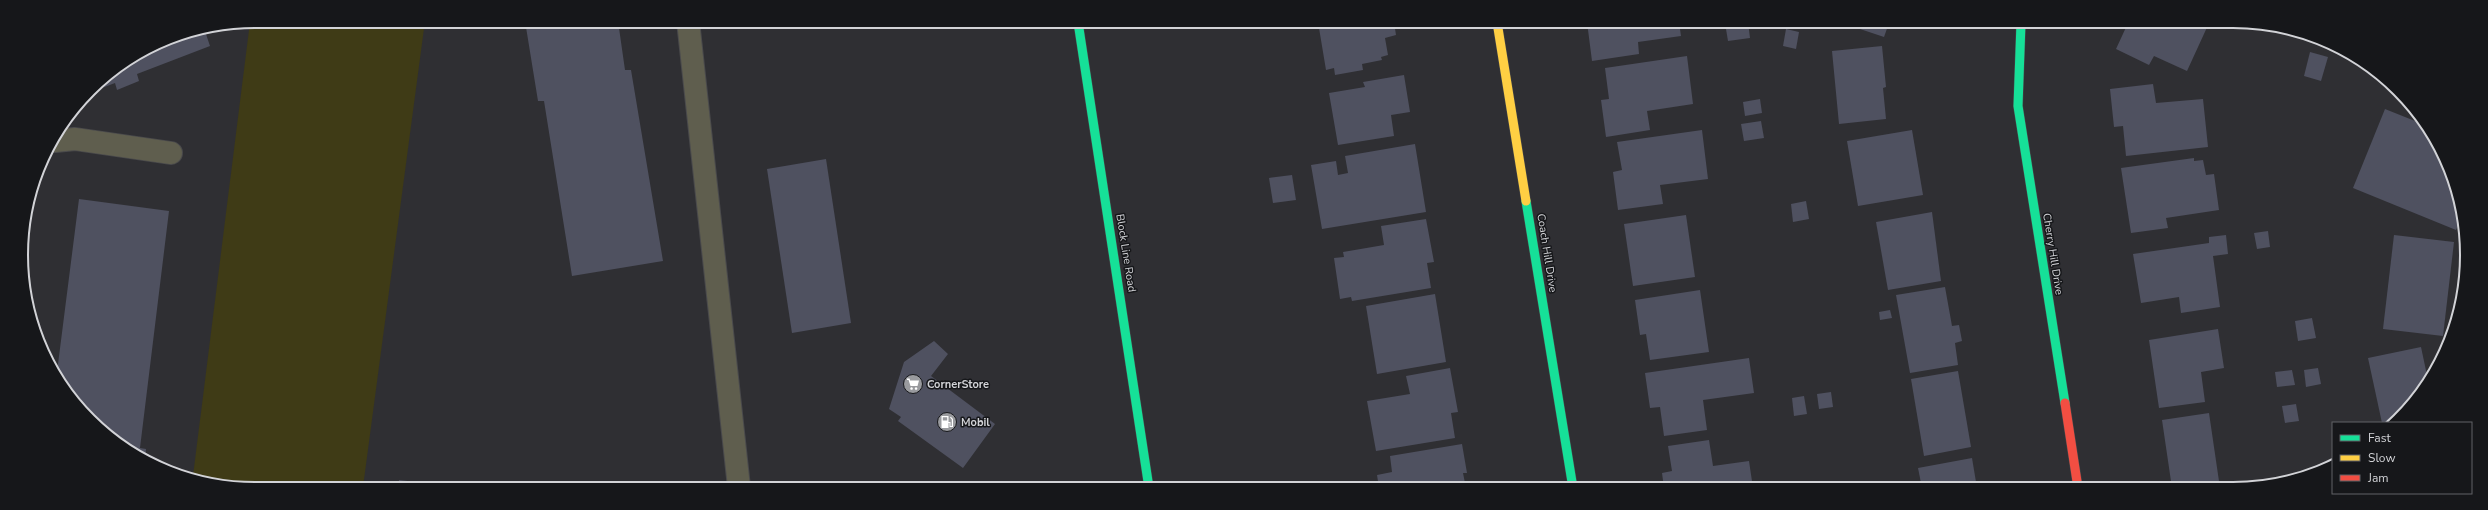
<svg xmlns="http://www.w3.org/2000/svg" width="2488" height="510" font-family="'Nunito Sans',sans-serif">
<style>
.green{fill:#3f3b16}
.building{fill:#4f5160}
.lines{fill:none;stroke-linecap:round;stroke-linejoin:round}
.lane-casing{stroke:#4a4a4c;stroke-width:24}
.fast-casing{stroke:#4a4a4c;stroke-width:10}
.slow-casing{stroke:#4a4a4c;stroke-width:10}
.jam-casing{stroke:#4a4a4c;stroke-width:10}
.lane{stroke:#5f5e4e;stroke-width:22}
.fast{stroke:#16e098;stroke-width:9}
.slow{stroke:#ffcf43;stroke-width:9}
.jam{stroke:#f24e42;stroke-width:9}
.labels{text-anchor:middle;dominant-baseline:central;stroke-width:3;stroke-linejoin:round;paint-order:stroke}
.street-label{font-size:11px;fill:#d2d3d7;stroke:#16171a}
.poi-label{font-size:11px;font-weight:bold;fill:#d2d3d7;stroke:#16171a;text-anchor:start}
.rim{fill:none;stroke:#d2d3d7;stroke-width:2}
</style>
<rect width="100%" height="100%" fill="#2f2f33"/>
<path class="green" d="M255,21H425L363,487H225L193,476L250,22Z"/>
<g class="building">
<path d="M525,21H618L625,70H631L663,261L572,276L544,101H538Z"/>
<path d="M1318,22H1394L1396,35L1385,38L1388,55L1381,57L1382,60L1362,64L1363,70L1335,75L1334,68L1326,70Z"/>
<path d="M1587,22H1679L1681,36L1638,42L1639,54L1592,61Z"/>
<path d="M1748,22L1750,38L1728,41L1725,23Z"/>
<path d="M1842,23H1889L1884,37Z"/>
<path d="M2128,23H2209L2187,71L2154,56L2149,65L2116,49Z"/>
<path d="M1786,29L1799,32L1796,49L1783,46Z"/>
<path d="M205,31L210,46L137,74L139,81L117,90L115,83L86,94L90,89L166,39Z"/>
<path d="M1882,46L1886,87L1883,88L1886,119L1839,124L1832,51Z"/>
<path d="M2310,52L2328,57L2321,81L2304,76Z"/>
<path d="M1687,56L1693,104L1647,111L1650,130L1606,137L1601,100L1609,99L1605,68Z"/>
<path d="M1404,75L1410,112L1391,115L1394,136L1338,145L1329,93L1365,87L1363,82Z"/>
<path d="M2153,84L2156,103L2203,99L2208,147L2126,156L2123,126L2114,127L2110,89Z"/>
<path d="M1760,99L1762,113L1745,116L1743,102Z"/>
<path d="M2385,109L2425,125L2459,194L2461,219L2456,230L2353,188Z"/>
<path d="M1761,121L1764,138L1744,141L1741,124Z"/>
<path d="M1702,130L1708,179L1660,185L1663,204L1618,210L1613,172L1622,170L1617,142Z"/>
<path d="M1912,130L1923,195L1858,206L1847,141Z"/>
<path d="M1415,144L1426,212L1322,229L1311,165L1336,161L1338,175L1348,173L1345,156Z"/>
<path d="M2194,158V161L2203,160L2206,175L2214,174L2219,210L2166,218L2168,228L2131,233L2121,168Z"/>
<path d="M826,159L851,323L792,333L767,169Z"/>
<path d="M1292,175L1296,200L1273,203L1269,178Z"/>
<path d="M79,199L169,211L140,448L146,449L145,460L138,458L79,409L57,372Z"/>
<path d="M1806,201L1809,219L1793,222L1791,204Z"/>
<path d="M1932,212L1941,281L1888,290L1876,222Z"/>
<path d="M1686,215L1695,277L1633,286L1624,224Z"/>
<path d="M1426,219L1434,262L1427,263L1431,288L1352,301L1351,297L1340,299L1334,258L1344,257L1343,252L1384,245L1381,226Z"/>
<path d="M2268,231L2270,247L2257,249L2254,233Z"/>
<path d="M2226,235L2228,254L2213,256L2220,307L2181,313L2179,297L2141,303L2133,254L2209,243V237Z"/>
<path d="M2394,235L2454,242L2443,336L2383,329Z"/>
<path d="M1945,287L1952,326L1959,325L1962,341L1955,343L1958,365L1910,373L1896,295Z"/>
<path d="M1700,290L1709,352L1650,360L1646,334L1640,335L1635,300Z"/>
<path d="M1435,294L1446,362L1377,374L1366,306Z"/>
<path d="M1890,310L1892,318L1880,320L1879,312Z"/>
<path d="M2312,318L2316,338L2298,341L2295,321Z"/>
<path d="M2218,329L2224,368L2201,372L2205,402L2159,408L2149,340Z"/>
<path d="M934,341L948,354L931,376L995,424L963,468L898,421L901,417L889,409L904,362Z"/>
<path d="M2421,347L2428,380L2398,421L2395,423H2382L2368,358Z"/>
<path d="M1749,358L1754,393L1703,400L1707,430L1664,436L1660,407L1650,408L1645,373Z"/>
<path d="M1450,368L1458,412L1451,413L1455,438L1376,451L1367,401L1410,394L1406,376Z"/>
<path d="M2318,368L2321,384L2306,387L2304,370Z"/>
<path d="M2292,370L2295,385L2277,387L2275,372Z"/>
<path d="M1958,371L1971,447L1924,456L1911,379Z"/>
<path d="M1831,392L1833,407L1819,409L1817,394Z"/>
<path d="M1804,396L1807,414L1794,416L1792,398Z"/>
<path d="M2296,404L2299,421L2285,423L2282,406Z"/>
<path d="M2209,413L2220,488H2172L2162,420Z"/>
<path d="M1709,440L1713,466L1749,461L1753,488H1664L1662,473L1672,471L1668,446Z"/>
<path d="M1462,444L1467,473H1463L1466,488H1379L1377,475L1392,472L1390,456Z"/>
<path d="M1972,458L1977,488H1922L1918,468Z"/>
<path d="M399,480L449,486V487H398Z"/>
</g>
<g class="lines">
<g class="lane-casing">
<g id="lane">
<path d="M688,21L739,487"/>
<path d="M55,141L75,139L171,153"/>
</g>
</g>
<g class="fast-casing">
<g id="fast">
<path d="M1078,22L1149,488"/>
<path d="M2021,23L2018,106L2065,403"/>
<path d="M1526,201L1573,488"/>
</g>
</g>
<g class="slow-casing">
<path id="slow" d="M1497,22L1526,201"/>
</g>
<g class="jam-casing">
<path id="jam" d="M2065,403L2078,488"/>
</g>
<use href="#lane" class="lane"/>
<use href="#fast" class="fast"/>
<use href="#slow" class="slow"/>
<use href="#jam" class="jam"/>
</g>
<defs>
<g id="supermarket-disc" transform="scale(1)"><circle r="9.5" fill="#999a9e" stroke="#16171a"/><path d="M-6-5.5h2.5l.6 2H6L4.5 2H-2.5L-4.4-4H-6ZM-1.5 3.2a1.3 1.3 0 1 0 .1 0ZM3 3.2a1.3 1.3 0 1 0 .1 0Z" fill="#fff"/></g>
<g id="fuel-disc" transform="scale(1)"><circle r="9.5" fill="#999a9e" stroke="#16171a"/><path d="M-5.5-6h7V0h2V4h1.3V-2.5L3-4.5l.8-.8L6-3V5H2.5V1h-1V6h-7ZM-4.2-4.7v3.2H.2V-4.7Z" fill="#fff"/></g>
</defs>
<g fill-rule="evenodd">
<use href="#supermarket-disc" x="913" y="384"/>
<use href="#fuel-disc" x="947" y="422"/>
</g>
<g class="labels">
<g class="street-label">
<text transform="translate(1126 253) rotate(81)">Block Line Road</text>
<text transform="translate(1547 253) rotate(81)">Coach Hill Drive</text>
<text transform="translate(2053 254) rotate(81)">Cherry Hill Drive</text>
</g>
<g class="poi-label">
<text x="927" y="384">CornerStore</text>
<text x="961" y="422">Mobil</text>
</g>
</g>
<path d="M0 0H2488V510H0ZM255 28H2233A227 227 0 0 1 2460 255V255A227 227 0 0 1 2233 482H255A227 227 0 0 1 28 255V255A227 227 0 0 1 255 28Z" fill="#16171a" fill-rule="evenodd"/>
<path class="rim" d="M255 28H2233A227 227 0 0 1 2460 255V255A227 227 0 0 1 2233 482H255A227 227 0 0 1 28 255V255A227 227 0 0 1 255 28Z"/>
<rect x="2332" y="422" width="140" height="72" fill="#16171a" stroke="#616266"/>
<rect x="2340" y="435" width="20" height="6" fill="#16e098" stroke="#616266"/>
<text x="2368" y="442" font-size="12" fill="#d2d3d7">Fast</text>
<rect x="2340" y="455" width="20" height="6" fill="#ffcf43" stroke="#616266"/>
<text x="2368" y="462" font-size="12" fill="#d2d3d7">Slow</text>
<rect x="2340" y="475" width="20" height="6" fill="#f24e42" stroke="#616266"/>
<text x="2368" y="482" font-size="12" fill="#d2d3d7">Jam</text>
</svg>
